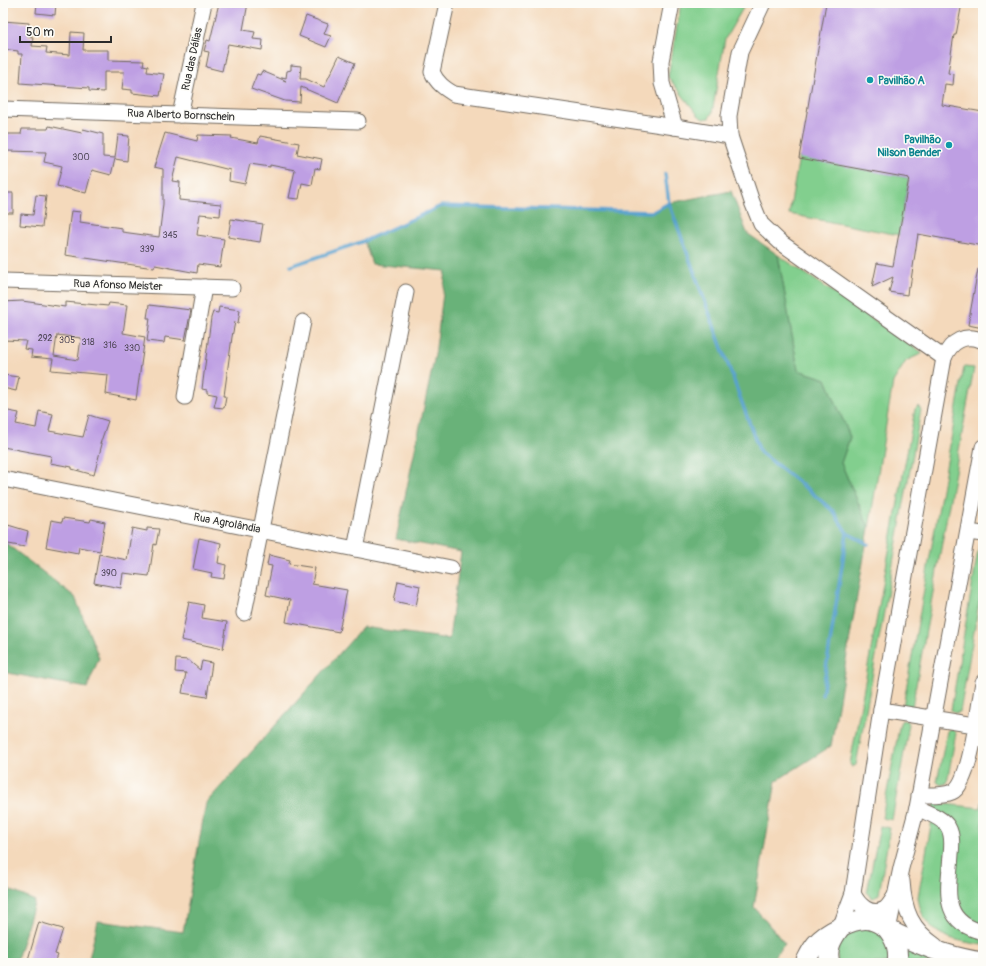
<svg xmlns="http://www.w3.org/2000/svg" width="986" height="966" font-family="Pangolin,sans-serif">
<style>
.green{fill:#82cf8e;stroke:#567d5c}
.forest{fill:#69b279;stroke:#4a6e52}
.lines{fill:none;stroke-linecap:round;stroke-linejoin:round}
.stream{stroke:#58a2cf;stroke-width:3.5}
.building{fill:#be9fe3;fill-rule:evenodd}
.minor-casing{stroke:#71685d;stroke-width:17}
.major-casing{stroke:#71685d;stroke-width:21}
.minor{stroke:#fff;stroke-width:15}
.major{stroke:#fff;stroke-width:19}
.culture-dot{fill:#0f9aa8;stroke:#fdfcf7;stroke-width:1.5}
.labels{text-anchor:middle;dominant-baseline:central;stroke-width:3;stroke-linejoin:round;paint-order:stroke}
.number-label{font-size:9px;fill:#504859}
.street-label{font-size:11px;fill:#2b2b2b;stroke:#fdfcf7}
.culture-label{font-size:11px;font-weight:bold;fill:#0d838f;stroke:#fdfcf7;text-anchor:start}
</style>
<rect width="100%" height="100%" fill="#fdfcf7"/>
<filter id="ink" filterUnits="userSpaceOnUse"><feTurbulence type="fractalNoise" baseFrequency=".025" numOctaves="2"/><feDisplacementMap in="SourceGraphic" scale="8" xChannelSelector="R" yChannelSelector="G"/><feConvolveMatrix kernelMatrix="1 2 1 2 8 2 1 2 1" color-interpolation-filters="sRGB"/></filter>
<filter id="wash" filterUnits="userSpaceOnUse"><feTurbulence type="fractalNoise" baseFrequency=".012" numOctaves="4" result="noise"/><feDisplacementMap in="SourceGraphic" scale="16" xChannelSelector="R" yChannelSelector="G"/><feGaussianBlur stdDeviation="0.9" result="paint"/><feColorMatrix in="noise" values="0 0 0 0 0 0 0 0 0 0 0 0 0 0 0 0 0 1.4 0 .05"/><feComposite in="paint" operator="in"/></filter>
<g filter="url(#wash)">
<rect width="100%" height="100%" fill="#f4d9bb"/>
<g class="green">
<path d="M681,3H746L725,39L712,113L709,118L703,119L698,115L668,77Z"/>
<path d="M799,157L909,178L899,235L789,214Z"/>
<path d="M778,255L923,353L906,361L893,382L869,528L841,463L850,437L826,379L798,370Z"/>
<path d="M964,367L974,368L912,707L910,709L903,706Z"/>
<path d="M918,406L921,410L856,765L852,767L850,764L915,409Z"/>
<path d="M980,539H983V580L960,712L955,713L951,710Z"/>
<path d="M902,720L907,721L909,724L892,820L882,818L900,723Z"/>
<path d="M949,729H952L956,733L947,783L941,785L937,782L947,731Z"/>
<path d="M983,798V945C950,940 923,935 918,897L935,803L981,808Z"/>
<path d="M880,826L890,828L879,894L874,898L870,897L867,892Z"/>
<path d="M858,927L876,929L889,942V963H837C838,940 838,938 858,927Z"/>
<path d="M910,946L960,963H903L904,951Z"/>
</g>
<g class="forest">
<path d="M731,191L747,233L778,255L798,370L826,379L850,437L841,463L869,528L831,746L776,781L754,907L785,944L768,963H88L98,921L183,932L206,803L363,627L449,639L461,552L396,539L435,355L446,271L372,264L364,241L441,206L653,212L669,203Z"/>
<path d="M3,543L7,544L75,597L99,658L87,688L3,672Z"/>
<path d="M3,887L35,901L16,963H3Z"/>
</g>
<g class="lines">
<g class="stream">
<path d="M665,174L669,203L760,452L811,492L833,511L847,533L868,544"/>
<path d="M291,266L364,241L441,206L653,212L669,203"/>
<path d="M822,695L847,533"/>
</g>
</g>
<g id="blocks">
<g class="building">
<path d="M37,3H56L55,15L36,13Z"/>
<path d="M219,3H248L243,30L255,32L253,39L263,40L262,50L228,44L222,71L206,67L209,52L204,51L207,40L210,41Z"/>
<path d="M826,3H962L956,35H954L948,73L954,74L953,85L945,84L942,105L983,112V246L918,234L910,287L908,286L907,295L889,292L893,277L872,287L877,263L893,266L909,178L799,158Z"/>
<path d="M306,16L328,24L324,34L331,36L326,47L299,36Z"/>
<path d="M3,21L29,23L28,36L33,37L32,46L47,47L46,53L70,55L71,32L84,33L83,50H108V60L144,61L143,65L148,66L147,72L164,74L160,96L132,93V90L122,89L124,72H104V92L89,91V88L20,83L22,54H18V51L3,49Z"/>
<path d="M339,56L355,63L338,103L301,87L300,102L285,101L251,89L257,74L260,75L262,71L286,81L282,79V77L286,78L287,71L291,70V65L301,66L300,79H306L324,87Z"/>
<path d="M49,126L82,133L83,129L103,134V157L115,158L118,135L129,136L127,161L115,159L111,175L92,170L86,193L57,186L62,166L44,162L46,152L6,151L7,134H21L22,129H48Z"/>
<path d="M165,133L197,141L198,135L232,136L231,138L258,143L260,136L299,143L297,154L322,159L320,169L315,168L312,185L302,183L299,199L289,198L295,170L270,165V167L250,164L245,184L229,181L230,170L178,157L172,181L180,182L179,200L221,204L220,216L200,214L197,235L224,239L220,267L198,264L197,273L155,265L154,268L65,255L71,211L81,212L80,222L122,228V232L159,237L163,204V169L154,167Z"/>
<rect x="3" y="193" width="10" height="20"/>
<path d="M36,195L46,196L42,227L20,225L21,214L33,215Z"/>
<path d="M231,219L263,224L260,242L228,237Z"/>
<path d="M978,269L983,270V328L968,325Z"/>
<path d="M22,301L65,307V302L108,306L109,303L127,305L123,333L145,337L136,400L106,394L108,375L51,370L53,359L31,357L32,350L24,349L26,341L3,340V302ZM57,335L81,338L78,360L54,356Z"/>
<path d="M149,305L191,310L185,340L165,337L164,343L147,341L150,318H147Z"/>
<path d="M219,307L240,310L238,323L235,322L232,337L224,396H226L224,408L214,407L217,395L207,393V390L202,389L211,318L213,312L218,313Z"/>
<path d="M3,375L19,377L16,391L3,388Z"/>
<path d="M3,410L19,413L16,424L36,428L39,411L53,414L49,431L83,437L89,415L108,421L100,444H102L94,475L72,469V467L50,463L51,456L3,447Z"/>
<path d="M63,518L90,522L91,519L105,522L100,551L79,547L78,553L46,547L51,520L62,522Z"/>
<path d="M8,525L28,531L25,547L3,543V526L8,527Z"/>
<path d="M132,528L147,531V528L159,529L156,545L154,544L149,576L123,573L121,588L94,583L99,554L127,560Z"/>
<path d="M199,538L221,543L218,563L226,565L224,579L211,577L212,573L193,569Z"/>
<path d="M269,555L290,560L289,564L315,568L312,584L347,590L339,632L286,622L290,600L266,595L272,566L267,565Z"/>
<path d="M398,581L420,586L416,606L394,601Z"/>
<path d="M189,602L204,605L202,618L227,622L223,649L181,640Z"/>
<path d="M176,659L188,660L200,670L202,661L212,663L207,697L182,693L186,673L175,672Z"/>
<path d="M39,922L63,929L55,954L58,955L55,963H27Z"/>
</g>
</g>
</g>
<g filter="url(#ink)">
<use href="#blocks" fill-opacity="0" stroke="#71685d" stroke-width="1"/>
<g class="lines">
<g class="minor-casing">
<g id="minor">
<path d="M447,3L432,72C437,83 444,88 454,94L675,127"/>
<path d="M672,3L661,61L662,83L675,127L730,136"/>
<path d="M763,3L740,52L729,116L730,136L752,202L761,224L780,242L944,358"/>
<path d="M3,109L358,121"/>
<path d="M180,115L204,3"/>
<path d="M3,281L232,288"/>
<path d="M185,397L204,287"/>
<path d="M3,479L451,568"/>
<path d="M968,532L983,534"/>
<path d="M355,549L406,292"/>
<path d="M244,613L303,322"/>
<path d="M881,710L975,725"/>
<path d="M919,795C929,795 943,796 952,792C971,784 979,703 983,682"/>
<path d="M917,808C927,813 942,817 948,827C953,835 952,846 951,854C949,889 939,922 983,932"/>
<path d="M902,881C904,911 911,929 936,946"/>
<path d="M853,893C858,905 871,917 885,909C889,906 892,900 895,896"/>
<path d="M840,928L853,893L881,710L944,358C951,341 965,333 983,341"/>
<path d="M888,930L901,868L917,808L983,447"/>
</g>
</g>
<g class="major-casing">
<g id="major">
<path d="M888,930C896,941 899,950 897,963"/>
<path d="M805,963C808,957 811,950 816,944C825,933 855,917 870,920C880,922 889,931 899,935C926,948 953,958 983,962"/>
<path d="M830,963C826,949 832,939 840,928"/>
</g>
</g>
<use href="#minor" class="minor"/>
<use href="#major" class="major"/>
</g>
</g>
<g class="culture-dot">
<circle cx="870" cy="80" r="4"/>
<circle cx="949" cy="145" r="4"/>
</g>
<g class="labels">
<g class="number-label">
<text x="81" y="157">300</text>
<text x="170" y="235">345</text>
<text x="147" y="249">339</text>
<text x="45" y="338">292</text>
<text x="67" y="340">305</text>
<text x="88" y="342">318</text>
<text x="110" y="345">316</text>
<text x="132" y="348">330</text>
<text x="109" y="573">390</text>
</g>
<g class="street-label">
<text transform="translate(192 59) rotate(-78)">Rua das Dálias</text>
<text transform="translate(181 115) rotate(2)">Rua Alberto Bornschein</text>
<text transform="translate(118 285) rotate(2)">Rua Afonso Meister</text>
<text transform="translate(227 523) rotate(11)">Rua Agrolândia</text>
</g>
<g class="culture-label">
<text x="878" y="80">Pavilhão A</text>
<text x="941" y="139" text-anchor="end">Pavilhão<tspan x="941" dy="13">Nilson Bender</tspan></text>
</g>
</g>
<rect width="986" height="966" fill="none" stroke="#fdfcf7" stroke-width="16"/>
<path d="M20 36v6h91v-6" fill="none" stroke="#2b2b2b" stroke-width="2"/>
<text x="26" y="36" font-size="12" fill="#2b2b2b" stroke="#fdfcf7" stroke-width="3" paint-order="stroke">50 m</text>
</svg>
